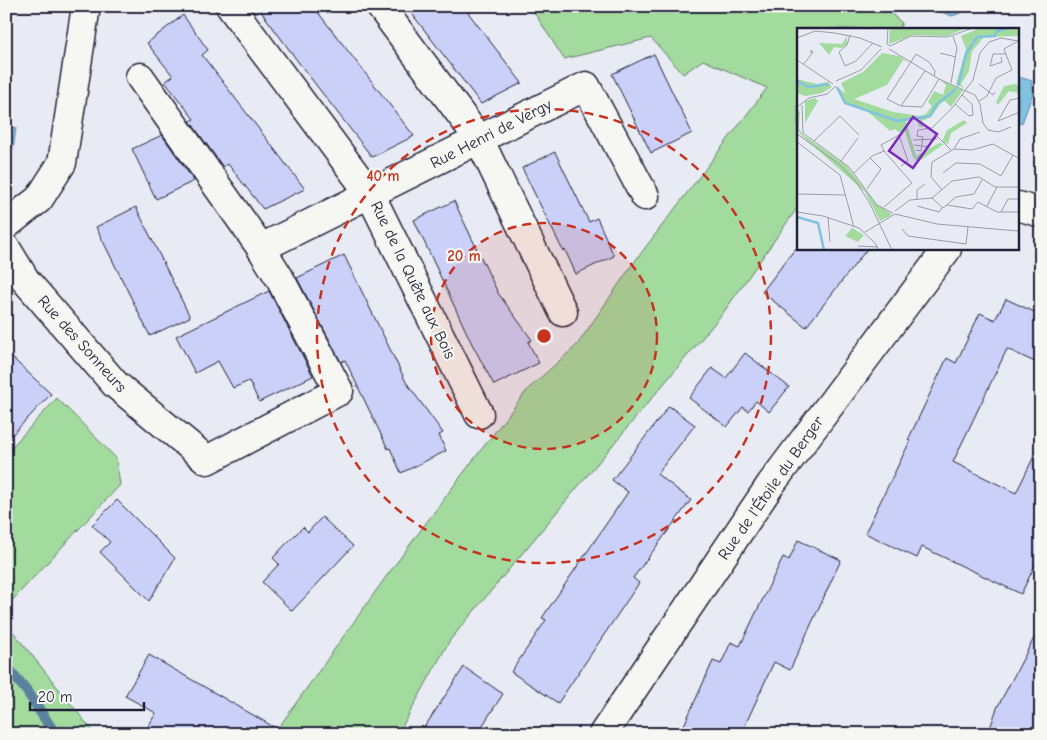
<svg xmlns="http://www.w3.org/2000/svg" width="1047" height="740" font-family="'Comic Neue',sans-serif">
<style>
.green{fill:#a3da9e;stroke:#627e6c}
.water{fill:#81c1e1;stroke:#5b819f}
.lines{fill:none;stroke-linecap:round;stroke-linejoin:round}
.stream{stroke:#5b819f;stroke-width:11}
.building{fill:#cad0f8;stroke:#22223b}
.minor-casing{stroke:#22223b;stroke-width:31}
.minor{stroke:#f6f6f2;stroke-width:28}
.ring{fill:none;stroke:#c8321e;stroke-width:2.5;stroke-dasharray:9 6}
.labels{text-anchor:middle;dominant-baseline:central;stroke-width:4.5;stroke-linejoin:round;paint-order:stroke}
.street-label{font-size:16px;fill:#22223b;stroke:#f6f6f2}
.inset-river{fill:none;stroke:#81c1e1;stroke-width:2.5}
.inset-road{fill:none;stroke:#999baa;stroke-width:1}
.view{fill:#7b2cbf;fill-opacity:0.15;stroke:#7b2cbf;stroke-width:2.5}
.inset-edge{fill:none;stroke:#22223b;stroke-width:2.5}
.centre{fill:#c8321e;stroke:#f6f6f2;stroke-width:2.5}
.ring-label{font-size:15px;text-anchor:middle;font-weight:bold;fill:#c8321e;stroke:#f6f6f2;stroke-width:4.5;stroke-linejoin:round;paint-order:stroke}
</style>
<rect width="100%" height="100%" fill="#e9ebf4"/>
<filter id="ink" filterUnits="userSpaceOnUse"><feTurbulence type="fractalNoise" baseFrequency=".02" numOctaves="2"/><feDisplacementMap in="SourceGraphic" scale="10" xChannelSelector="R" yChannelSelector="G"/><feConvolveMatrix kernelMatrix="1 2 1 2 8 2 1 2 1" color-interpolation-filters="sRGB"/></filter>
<g filter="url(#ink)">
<g class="green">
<path d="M530,6H882L902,23L899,29H798V207L723,313L450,640L398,734H274L383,581L458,480L528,389L577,345L632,265L767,88L703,60L683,74L651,38L564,59Z"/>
<path d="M57,398L116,458L120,485L6,607V453Z"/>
<path d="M6,623L95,734H6Z"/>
</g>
<g class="water">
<path d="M925,6H967L961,13L952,16Z"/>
<path d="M1019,77L1032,81L1031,88L1034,90L1022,123L1018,124Z"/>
<path d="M6,126L16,128L13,150L6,149Z"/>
</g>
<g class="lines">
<path class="stream" d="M6,666L27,691L55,734"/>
</g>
<g class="building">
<path d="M257,6H313L414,136L372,157L302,67Z"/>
<path d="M406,6H463L522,83L481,104Z"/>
<path d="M183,15L208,50L202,55L305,189L263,209L228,164L223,167L190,121L194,119L165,82L173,76L147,43Z"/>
<path d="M654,54L692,133L651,153L612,74Z"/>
<path d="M162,135L194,181L156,199L132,149Z"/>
<path d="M555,152L589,222L597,218L614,256L576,274L565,250L563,251L522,168Z"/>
<path d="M454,201L498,293L532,340L528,342L539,363L494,385L472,344L414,220Z"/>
<path d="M136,207L190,317L150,336L96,227Z"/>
<path d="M795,249H867L806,327L762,292Z"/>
<path d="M344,255L406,382L443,433L439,435L446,451L401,473L390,448L388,449L345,360L341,362L297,278Z"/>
<path d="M269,291L313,376L259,402L249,381L233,388L218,361L195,373L176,336Z"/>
<path d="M1006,299L1041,315V365L1007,349L953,462L1016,493L1041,442V553L1021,594L922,547L917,558L865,533L910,441L908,440L947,358L956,363L980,313L995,320Z"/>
<path d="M6,352L51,394L6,441Z"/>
<path d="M745,353L789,387L769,412L756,401L748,411L743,407L727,427L689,398L712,368L726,378Z"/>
<path d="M669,406L695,425L657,474L691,500L633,578L639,583L558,703L511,672L546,620L542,618L628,492L612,480Z"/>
<path d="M117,500L175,558L149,601L100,552L110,542L92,525Z"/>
<path d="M322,517L353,546L292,611L262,582L279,564L273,558L285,545L303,527L308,532Z"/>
<path d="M798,540L841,560L790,670L774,662L741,734H680L713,661L721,664L731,642L740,646L783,557L789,560Z"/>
<path d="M1041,625V734H988L997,708Z"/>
<path d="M149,655L286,734H144L156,713L125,696Z"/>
<path d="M464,667L503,694L477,734H420Z"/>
</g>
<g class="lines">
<g class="minor-casing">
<g id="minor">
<path d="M230,6L370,194L479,414"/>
<path d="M380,6L479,139L563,312"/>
<path d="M140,77L261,248"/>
<path d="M1018,206L1041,213"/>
<path d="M6,225L39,199L62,163L86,6"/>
<path d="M6,248L26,281L115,384L207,460L339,391L279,277L261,248L586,86L645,196"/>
<path d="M603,734L771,484L947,249"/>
</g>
</g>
<use href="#minor" class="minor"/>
</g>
</g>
<circle cx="544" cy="336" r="113" fill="#c8321e" fill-opacity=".12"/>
<g class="ring">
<circle cx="544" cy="336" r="113"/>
<circle cx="544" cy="336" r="227"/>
</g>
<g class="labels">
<g class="street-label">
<text transform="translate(491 134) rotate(-27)">Rue Henri de Vergy</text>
<text transform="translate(413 280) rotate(64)">Rue de la Quête aux Bois</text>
<text transform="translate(82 344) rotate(48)">Rue des Sonneurs</text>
<text transform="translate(771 488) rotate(-55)">Rue de l'Étoile du Berger</text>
</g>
</g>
<g transform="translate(797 28)">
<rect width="222" height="222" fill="#e9ebf4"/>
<path d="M93,0H169L150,8L116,7L92,16ZM183,0H222V8L187,9L175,23L172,43L164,56L167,60L159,56L169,21L164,8ZM50,8V16L45,20L37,19L32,27L22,15L45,16ZM85,25L102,28L112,35L106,32L90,57L57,71L96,84L123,88L129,86L135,78L131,74L137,63L146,67L149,57L143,52L166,62L154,79L148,73L144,75L134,89L125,93L126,99H122L120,92L109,93L119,128L142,115L147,116L121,134L116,129L107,100L103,105L98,101L93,103L69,82L48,76L40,59L49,66L44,55L66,44ZM0,51L20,56L31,54L35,59L25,65L8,68L0,65ZM218,56L222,58V65L212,63L201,77L199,74L207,58ZM18,70L21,73L8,95V73ZM0,81L3,84L2,100L5,106L50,138L79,176L95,186L93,188L83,193L68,164L4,107L0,101ZM167,92L170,95L154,105L151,116L145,114L150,102ZM55,200L67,207L61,214L48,208Z" fill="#a3da9e"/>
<path class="inset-river" d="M0,53L12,59L32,56M161,58L169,26L180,9L198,8L200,3L212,0M40,59L48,75L100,93L133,88L140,76L159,61M0,189L21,195L27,222"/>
<path class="inset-road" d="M91,0L90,16L93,18M53,7L50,17L42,24L48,38L59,33L76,15M0,10L18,3L38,5L63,10L85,19M93,18L114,8L150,9L176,0M92,21L142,51L178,67L183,76L186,95L191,102L201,104L214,99M143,25L159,29M204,29L205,34L193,38L196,26H209M0,32L36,56M7,36L16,24L14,22V25M137,48L138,43L132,34L119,26L90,71L104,78L125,79L142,51M39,53L64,42L84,21M154,55L160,20L156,8M182,56L196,67L198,64M223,70L213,72L201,93L223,84M182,73L190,68L199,50L215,42L207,21L221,13M158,76L172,88L176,87L175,76L165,67M5,77L6,105L52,139L80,177L96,185M104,78L128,43M0,79L12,70L30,66L39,58M133,101L154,122M0,106L42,136L59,154L72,174L95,222M116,112L140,111M17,113L43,88L62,107M0,114L43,147L57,199M117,117L133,119M157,121L163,111L183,104M119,122L124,123L126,109L120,108L121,102L135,100L156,79L176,52L183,25L192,14L204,10L221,13M87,123L84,117L102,107L111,133L104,138M44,133L61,110M57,145L75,128L87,123M146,145L159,135L183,136L204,148L216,127M70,161L84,141L73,130M145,162L134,149L135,134L157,121L175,122L196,116L223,131M0,166L49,167M135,170L146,180L159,169L177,166L185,152M120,171V162L128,156M150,177L175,181L181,174L200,184H223M120,178L142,184L145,180M190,178L200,159M87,179L115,155L87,123M98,183L113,172L135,170L155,153L182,149L198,159H223M0,184L26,188L62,200L79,216L81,222M204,184L211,171H223M98,186L140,196L221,203M31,189L33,214M105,201L111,208L169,216M68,204L98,186M169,216L171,199M61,218L81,219"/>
<path class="view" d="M116,89L140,106L116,140L92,123Z"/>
<rect width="222" height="222" class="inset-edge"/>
</g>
<circle cx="544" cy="336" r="8" class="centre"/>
<g class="ring-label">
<text x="383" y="181">40 m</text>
<text x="464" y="261">20 m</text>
</g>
<rect width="1047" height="740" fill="none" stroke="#f6f6f2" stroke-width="25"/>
<rect x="12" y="12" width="1022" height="715" fill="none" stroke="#22223b" stroke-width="2" filter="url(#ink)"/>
<path d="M30 702v8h114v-8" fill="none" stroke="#22223b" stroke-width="2.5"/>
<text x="38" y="702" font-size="15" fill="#22223b" stroke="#f6f6f2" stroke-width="4" paint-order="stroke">20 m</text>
</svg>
